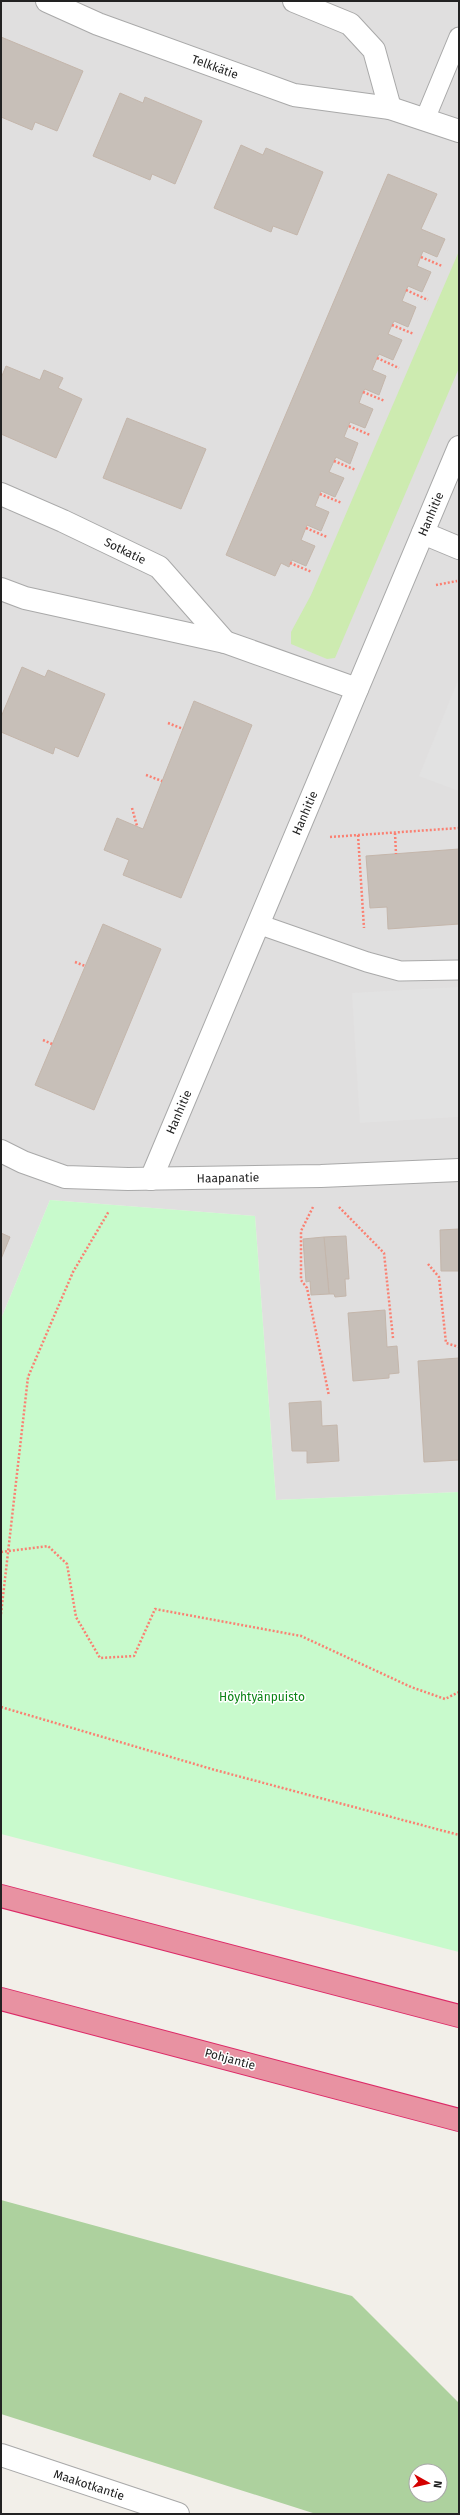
<svg xmlns="http://www.w3.org/2000/svg" width="460" height="2515" font-family="'Fira Sans',sans-serif">
<style>
.residential{fill:#e0dfdf}
.grass{fill:#cdebb0}
.forest{fill:#add19e;fill-rule:evenodd}
.park{fill:#c8facc}
.parking{fill:#e2e2e2}
.building{fill:#c7bfb8;stroke:#c4b6ab}
.lines{fill:none;stroke-linecap:round;stroke-linejoin:round}
.service-casing{stroke:#a9a9a9;stroke-width:21}
.minor-casing{stroke:#a9a9a9;stroke-width:24}
.tertiary-casing{stroke:#a9a9a9;stroke-width:24}
.motorway-casing{stroke:#dc2a67;stroke-width:24}
.path{stroke:#fa8072;stroke-width:2.5;stroke-dasharray:2 2;stroke-linecap:butt}
.service{stroke:#fff;stroke-width:19}
.minor{stroke:#fff;stroke-width:22}
.tertiary{stroke:#fff;stroke-width:22}
.motorway{stroke:#e892a2;stroke-width:22}
.labels{text-anchor:middle;dominant-baseline:central;stroke-width:3;stroke-linejoin:round;paint-order:stroke}
.street-label{font-size:12px;fill:#222;stroke:#fff}
.park-label{font-size:12px;fill:#0c8416;stroke:#fff}
</style>
<rect width="100%" height="100%" fill="#f2efe9"/>
<path class="residential" d="M1,1H459V1492L276,1500L255,1216L50,1200L1,1319Z"/>
<path class="grass" d="M459,251V368L335,658L327,659L291,644V632L311,595Z"/>
<path class="forest" d="M1,2200L352,2296L459,2403V2514H316L1,2414ZM416,2471H440V2495H416Z"/>
<path class="park" d="M50,1200L255,1216L276,1500L459,1492V1952L1,1834V1319Z"/>
<g class="parking">
<path d="M459,678V791L419,776Z"/>
<path d="M459,987V1117L360,1123L352,993Z"/>
</g>
<g class="building">
<path d="M1,37L83,71L57,131L35,122L32,130L1,117Z"/>
<path d="M120,93L143,103L145,97L202,121L175,184L152,174L150,180L93,156Z"/>
<path d="M241,145L263,155L266,148L323,172L297,235L273,226L271,232L214,208Z"/>
<path d="M388,174L437,194L421,229L445,239L437,257L423,251L417,266L431,272L422,292L408,286L402,301L416,307L408,327L394,321L392,325L388,334L402,340L393,360L379,354L377,358L372,370L386,376L379,395L365,389L363,392L359,403L373,409L365,428L350,422L344,437L358,443L350,464L336,457L334,461L329,472L344,478L335,497L321,491L315,506L329,512L321,531L307,525L301,540L315,546L306,566L292,560L289,567L281,563L275,576L226,555Z"/>
<path d="M6,366L40,380L44,370L63,378L58,388L82,399L56,458L1,434V378Z"/>
<path d="M127,418L206,449L181,509L103,478Z"/>
<path d="M22,667L45,677L48,670L105,694L78,757L55,747L53,754L1,732V717Z"/>
<path d="M194,701L252,725L181,898L123,875L129,860L104,850L117,818L143,829Z"/>
<path d="M459,849V924L388,929L387,907L370,908L366,856Z"/>
<path d="M103,924L161,949L94,1110L35,1085Z"/>
<path d="M459,1229V1271H441L440,1230Z"/>
<path d="M1,1233L10,1237L1,1259Z"/>
<path d="M346,1236L349,1279H345L346,1296L335,1297L334,1294H329L324,1237Z"/>
<path d="M324,1237L329,1294L311,1295L310,1281L306,1282L303,1239Z"/>
<path d="M385,1310L387,1347L397,1346L399,1373L389,1374V1378L353,1381L348,1313Z"/>
<path d="M459,1358V1460L424,1462L418,1361Z"/>
<path d="M321,1401L322,1426L337,1425L339,1461L307,1463V1451H292L289,1403Z"/>
</g>
<g class="lines">
<g class="service-casing">
<g id="service">
<path d="M425,119L459,37"/>
<path d="M258,924L367,962L400,971L459,970"/>
</g>
</g>
<g class="minor-casing">
<g id="minor">
<path d="M47,1L98,24L294,95L390,108L459,131"/>
<path d="M294,1L350,24L374,50L390,108"/>
<path d="M1,494L63,521L159,567L225,642"/>
<path d="M423,533L459,548"/>
<path d="M1,589L25,598L225,642L357,689"/>
<path d="M1,1151L23,1162L65,1177L128,1179L321,1176L459,1170"/>
<path d="M151,1179L459,447"/>
</g>
</g>
<g class="tertiary-casing">
<path id="tertiary" d="M1,2455L178,2514"/>
</g>
<g class="motorway-casing">
<g id="motorway">
<path d="M1,1896L459,2016"/>
<path d="M1,1999L459,2120"/>
</g>
</g>
<g class="path">
<path d="M421,257L442,266"/>
<path d="M406,290L428,300"/>
<path d="M392,325L414,334"/>
<path d="M377,358L399,368"/>
<path d="M363,392L385,401"/>
<path d="M349,426L370,435"/>
<path d="M334,461L356,470"/>
<path d="M320,494L342,503"/>
<path d="M306,528L327,537"/>
<path d="M290,563L312,572"/>
<path d="M436,585L457,581"/>
<path d="M168,723L183,729"/>
<path d="M146,775L162,781"/>
<path d="M132,808L137,826"/>
<path d="M395,833L396,854"/>
<path d="M358,835L364,928"/>
<path d="M330,837L459,828"/>
<path d="M75,962L85,966"/>
<path d="M43,1040L52,1044"/>
<path d="M313,1207L301,1231V1280L307,1288L329,1396"/>
<path d="M339,1207L384,1253L393,1338"/>
<path d="M428,1264L439,1277L446,1343L459,1347"/>
<path d="M1,1552L48,1546L67,1564L76,1617L100,1658L134,1656L155,1609L301,1636L411,1687L445,1699L459,1692"/>
<path d="M1,1614L28,1377L73,1272L109,1211"/>
<path d="M1,1707L215,1770L459,1835"/>
</g>
<use href="#service" class="service"/>
<use href="#minor" class="minor"/>
<use href="#tertiary" class="tertiary"/>
<use href="#motorway" class="motorway"/>
</g>
<g class="labels">
<g class="street-label">
<text transform="translate(215 67) rotate(20)">Telkkätie</text>
<text transform="translate(431 514) rotate(-67)">Hanhitie</text>
<text transform="translate(125 551) rotate(26)">Sotkatie</text>
<text transform="translate(305 813) rotate(-67)">Hanhitie</text>
<text transform="translate(179 1112) rotate(-67)">Hanhitie</text>
<text transform="translate(228 1178) rotate(-1)">Haapanatie</text>
<text transform="translate(230 2059) rotate(15)">Pohjantie</text>
<text transform="translate(89 2485) rotate(18)">Maakotkantie</text>
</g>
<g class="park-label">
<text x="262" y="1697">Höyhtyänpuisto</text>
</g>
</g>
<rect width="460" height="2515" fill="none" stroke="#222222" stroke-width="4"/>
<g transform="translate(428 2483) rotate(98)"><circle r="19" fill="#ffffff" stroke="#a7a7a7"/>
<path d="M0-3L7 15L0 10L-7 15Z" fill="#d40000"/>
<text y="-6" font-size="11" font-weight="bold" text-anchor="middle" fill="#222222">N</text>
</g>
</svg>
